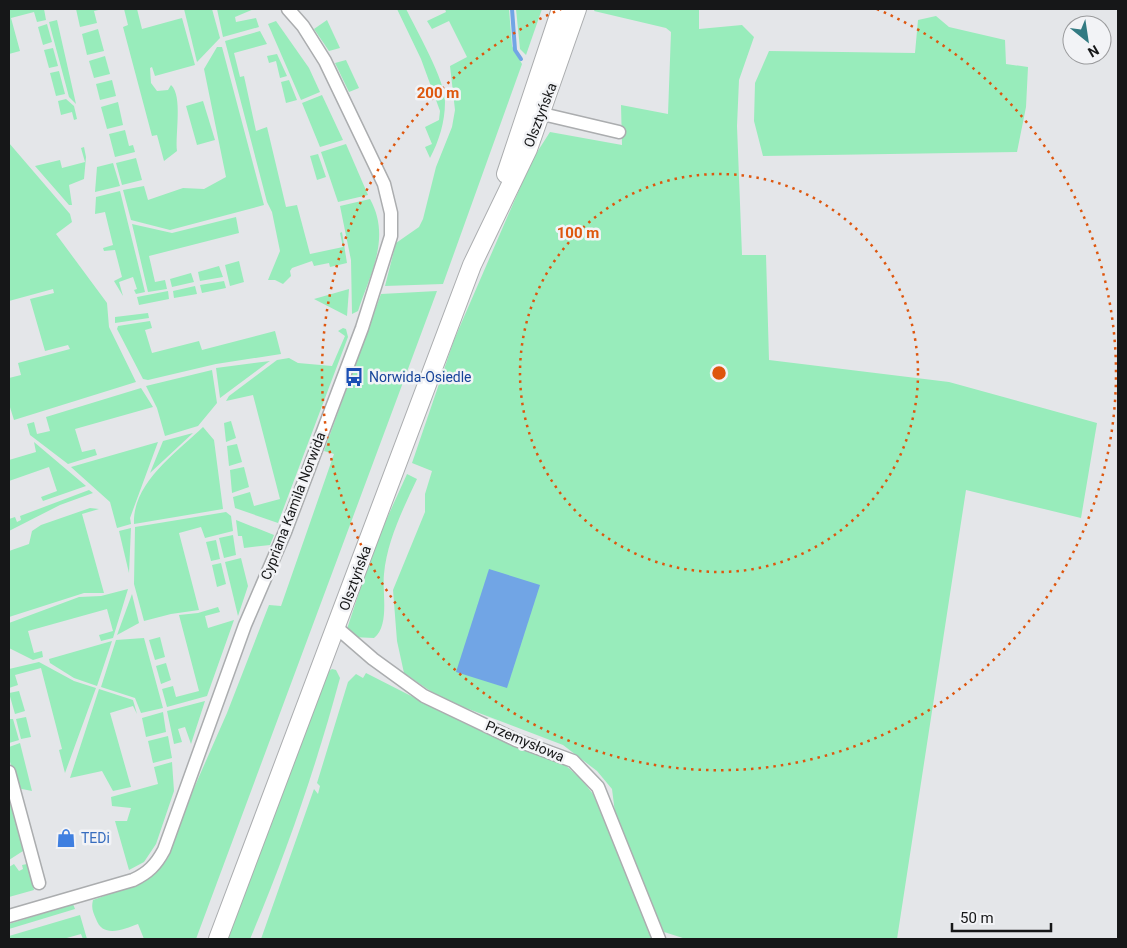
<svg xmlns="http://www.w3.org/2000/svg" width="1127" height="948" font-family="Roboto,sans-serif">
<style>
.green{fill:#98ecbb}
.water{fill:#71a5e5}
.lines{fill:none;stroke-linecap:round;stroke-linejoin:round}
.stream{stroke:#71a5e5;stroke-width:4}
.street-casing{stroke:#abadaf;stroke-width:15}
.secondary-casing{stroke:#abadaf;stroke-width:20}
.street{stroke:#fff;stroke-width:12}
.secondary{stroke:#fff;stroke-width:18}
.ring{fill:none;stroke:#de560d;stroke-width:2.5;stroke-dasharray:2.5 5}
.labels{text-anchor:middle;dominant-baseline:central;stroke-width:5;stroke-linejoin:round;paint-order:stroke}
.street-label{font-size:14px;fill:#161718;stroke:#f2f3f6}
.transit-label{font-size:14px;fill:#164399;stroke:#f2f3f6;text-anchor:start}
.shop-label{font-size:14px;fill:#366cbe;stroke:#f2f3f6;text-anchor:start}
.centre{fill:#de560d;stroke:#f2f3f6;stroke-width:2.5}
.ring-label{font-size:15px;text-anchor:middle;font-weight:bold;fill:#de560d;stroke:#f2f3f6;stroke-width:5;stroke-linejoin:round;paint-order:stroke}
</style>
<rect width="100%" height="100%" fill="#e4e6e9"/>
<g class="green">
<path d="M14,9H44L46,20L37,22L34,12L11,18L20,51L9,54V10Z"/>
<path d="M76,9H103L94,11L97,23L80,27Z"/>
<path d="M124,9H137L142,29L182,18L195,65L155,76L152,67L150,68L151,83L157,91L168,90L171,85C183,96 175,134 177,151L164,161L157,135L152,136L123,27L128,25Z"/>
<path d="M184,9H212L220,38L197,62Z"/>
<path d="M217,9H254L235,17L236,22L256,18L259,27L223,37Z"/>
<path d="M397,9H406C416,29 446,82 445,102C445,122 439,141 430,158L425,147L432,144L425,127L439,120L440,111L421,59Z"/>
<path d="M445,9H509L512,46L522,64L443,284L385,286L396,243L419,227L423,219L436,167L452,127L455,110L450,66L467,57L449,21L432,29L427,21L446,12Z"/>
<path d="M516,9H542L526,55L520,49Z"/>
<path d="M595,9H699V29L742,25L744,9L742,25L754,37L739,80L737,126L742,255H766L769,360L949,382L1097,423L1081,518L966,490L897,939H686L664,932L616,821L612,789L597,771L563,745L442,699L404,673L397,641L393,590L425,512V494L432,471L412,463L454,340L532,160L550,132L622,145L621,105L668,114L671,32L666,28L594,11Z"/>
<path d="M936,16L949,27L1005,40L1006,64L1028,67L1026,107L1017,152L763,156L754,121L755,83L769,51L915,53L918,20Z"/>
<path d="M57,20L76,104L69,97L49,22Z"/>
<path d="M327,20L340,48L329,51L314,29Z"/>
<path d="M276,21L309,68L320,92L301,100L268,24Z"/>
<path d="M47,24L52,42L43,45L38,27Z"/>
<path d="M98,29L104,51L87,55L82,34Z"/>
<path d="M260,31L267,44L234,53L240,77L244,76L256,131L267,127L286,207L297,205L310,254L343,247L340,233L342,232L347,263L330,267L329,263L314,266L312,261L292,268L290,271L291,276L283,284L275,280H268L280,251L272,212L267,202L225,41Z"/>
<path d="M217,47H222L264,205L170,230L131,220L123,190L144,186L148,200L183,188L204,189L226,177L204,69Z"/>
<path d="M53,48L58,66L49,68L44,50Z"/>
<path d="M277,54L287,76L280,78L276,61L269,63L267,56Z"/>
<path d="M105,56L110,74L94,78L89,61Z"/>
<path d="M346,60L359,88L349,92L335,63Z"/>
<path d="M59,71L65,94L56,96L50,73Z"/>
<path d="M112,80L116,96L100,100L96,84Z"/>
<path d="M289,80L297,100L286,103L281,82Z"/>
<path d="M322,95L343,140L320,147L302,103Z"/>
<path d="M66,99L74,106L77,119L74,120L72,112L61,115L58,101Z"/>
<path d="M203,101L215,140L197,145L186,106Z"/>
<path d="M118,102L123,125L107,129L101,107Z"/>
<path d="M125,130L129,146L133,145L135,152L115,157L109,134Z"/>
<path d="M9,143L70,214L72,222L56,234L107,303L109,327L136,382L14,420L9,404V378L21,375L18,363L70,349L68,345L45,351L30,299L54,293L53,289L9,301Z"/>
<path d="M346,144L368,195L338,202L321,152Z"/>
<path d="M84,147L86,157L84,179L69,185L72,205H69L35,166L60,160L62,168L85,162L81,148Z"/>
<path d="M318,154L326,177L317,180L310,156Z"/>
<path d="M136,158L142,180L122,185L116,163Z"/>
<path d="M113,163L120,186L95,192L97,167Z"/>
<path d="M120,191L145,292L136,294L134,290L137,289L133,277L119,282L123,296L114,281L122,277L115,250L104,251L103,248L113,245L105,212L95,214L96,197Z"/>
<path d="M370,199C390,235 373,269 360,305L358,311L352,314L351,260L340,206Z"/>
<path d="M236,217L239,233L149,256L155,282L165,280L167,289L148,292L132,224L172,233Z"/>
<path d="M239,261L244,282L230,286L225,265Z"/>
<path d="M219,266L223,277L200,281L198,272Z"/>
<path d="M191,273L194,282L172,287L170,279Z"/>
<path d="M224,281L226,288L202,293L200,285Z"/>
<path d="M195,286L197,294L174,298L173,291Z"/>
<path d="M349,289L347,316L314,299Z"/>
<path d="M168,291L169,299L139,305L137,297Z"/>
<path d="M437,291L196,939H144L138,924C124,929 103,939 96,919C93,912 91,908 93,900L143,882L160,868L168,858L187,804L227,713L269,605L281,606L334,454L324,451L381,294Z"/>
<path d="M148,313L149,318L115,323V317Z"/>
<path d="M150,321L152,328L145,330L152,353L199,341L202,350L275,331L281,354L216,364L148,380L143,379L117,329L118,326Z"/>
<path d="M343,328L346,329L348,337L278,523L235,508L233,497L250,492L254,506L280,499L253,395L226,401L229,396L277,360L289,358L298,363L332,366L345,336L338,331Z"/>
<path d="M270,361L267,363L220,398L216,368Z"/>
<path d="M212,370L217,403L198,426L165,436L157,408L146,386Z"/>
<path d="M141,388L153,407L75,429L82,452L95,449L97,455L68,464L30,435L27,424L34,422L37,434L50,431L46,417Z"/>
<path d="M231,421L236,438L226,442L224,423Z"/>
<path d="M203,427L214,440L223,509L134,524C132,483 177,452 203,427Z"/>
<path d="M193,433L150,473L163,441Z"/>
<path d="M34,442L86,486L43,501L41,497L57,491L49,467L9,481V460L36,452Z"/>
<path d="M158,442L130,518L131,524L117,528L110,502L71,467Z"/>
<path d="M237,444L242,462L229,466L227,446Z"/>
<path d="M244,467L249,487L232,493L230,470Z"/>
<path d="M407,474L417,479C403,509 387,541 384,574C382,593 390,625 374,638L352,637L346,632L374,547Z"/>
<path d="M89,490L93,493L60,505L9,531V519L15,517L17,522L21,520L20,516Z"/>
<path d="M90,508L99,509L82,514L104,593H84L9,617V551L29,544L32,531L41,525Z"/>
<path d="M226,512L231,516L233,531L205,538L201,527L179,533L199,610L171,614L144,621L134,584L135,527Z"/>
<path d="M236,520L274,535L270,545L244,548L242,536H238Z"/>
<path d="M131,528L129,573L119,531Z"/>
<path d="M233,535L236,555L224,558L219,538Z"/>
<path d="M216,540L220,559L211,561L206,542Z"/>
<path d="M241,558L248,586L238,616L225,562Z"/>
<path d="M221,563L226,584L217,587L212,565Z"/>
<path d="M128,589L113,638L101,641L99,635L113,631L107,609L28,631L34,653L42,651L43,657L33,660L9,648V623L79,597L101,596Z"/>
<path d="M132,594L139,623L117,635Z"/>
<path d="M218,607L220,612L205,616L208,628L234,620L207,696L167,707L162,689L173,686L176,697L199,691L179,615L198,613Z"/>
<path d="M160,637L165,657L155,660L149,640Z"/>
<path d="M144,638L163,708L141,713L135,698L101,687L116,640Z"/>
<path d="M112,641L97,686L74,678L50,663L49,659Z"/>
<path d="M39,662L74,681L96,688L65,773L59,750L62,749L41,668L15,675L18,685L9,688V669Z"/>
<path d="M166,663L171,680L161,684L156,666Z"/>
<path d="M332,669L336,670L340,678C316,767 286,854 250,939H227L304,727L329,671Z"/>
<path d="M366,673L470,726L564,764L581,779L593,794L654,939H261L314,789L318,794L320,786L317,783L348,682L356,674L363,678Z"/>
<path d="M99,689L133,700L137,714L133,706L110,713L131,787L113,791L102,771L70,778Z"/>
<path d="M19,691L25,711L15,714L9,693Z"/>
<path d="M205,701L191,744L185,727L178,729L182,742L174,744L167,711Z"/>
<path d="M163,712L166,732L146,737L142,718Z"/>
<path d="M26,717L31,737L21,739L16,719Z"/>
<path d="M9,719H13L19,740L9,743Z"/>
<path d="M168,736L172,758L153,763L148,741Z"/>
<path d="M20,743L32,791L17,788L9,758V747Z"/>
<path d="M172,762L174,791L156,844L144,862L129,870L115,821H127L131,808L112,806L111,797L158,784L154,767Z"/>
<path d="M9,798L23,851L9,860Z"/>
<path d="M14,864L19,871L23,869L22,865L27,864L34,890L9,897V867Z"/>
<path d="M73,904L75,909L9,929V924Z"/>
<path d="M80,915L87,939H83L81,934L63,939H9V936Z"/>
</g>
<path class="water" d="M489,569L540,585L507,688L456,672Z"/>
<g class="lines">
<path class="stream" d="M512,9L515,50L521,59"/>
<g class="street-casing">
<g id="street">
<path d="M534,112L619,132"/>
<path d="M336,627L373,659L424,696L516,740L573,761L598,787L659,939"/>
<path d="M9,772L39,883"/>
<path d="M9,916L133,880C148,873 156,865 164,850L245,625L285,532L362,328L391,236V213L384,184L325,61L303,26L288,9"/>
</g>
</g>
<g class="secondary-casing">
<g id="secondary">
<path d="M506,174L561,9"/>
<path d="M218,939L472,265L528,149L577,9"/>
</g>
</g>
<use href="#street" class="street"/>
<use href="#secondary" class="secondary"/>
</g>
<g class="ring">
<circle cx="719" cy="373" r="199"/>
<path d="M877 9A397 397 0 1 1 561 9"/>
</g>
<defs>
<g id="bus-bare" transform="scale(1.5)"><path d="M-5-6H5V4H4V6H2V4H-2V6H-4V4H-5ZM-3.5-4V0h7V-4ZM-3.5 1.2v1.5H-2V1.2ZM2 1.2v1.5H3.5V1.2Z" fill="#1a4fb4" stroke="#f2f3f6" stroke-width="2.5" paint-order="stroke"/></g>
<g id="shop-bare" transform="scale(1.5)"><path d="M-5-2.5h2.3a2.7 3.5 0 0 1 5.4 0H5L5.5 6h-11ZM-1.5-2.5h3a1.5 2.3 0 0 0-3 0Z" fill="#3f7fe0" stroke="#f2f3f6" stroke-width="2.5" paint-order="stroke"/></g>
</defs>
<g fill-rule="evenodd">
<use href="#bus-bare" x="354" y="377"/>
<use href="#shop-bare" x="66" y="838"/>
</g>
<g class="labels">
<g class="street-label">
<text transform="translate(540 115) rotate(-69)">Olsztyńska</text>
<text transform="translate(293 506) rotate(-69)">Cypriana Kamila Norwida</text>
<text transform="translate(355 578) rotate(-70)">Olsztyńska</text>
<text transform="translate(525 741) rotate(23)">Przemysłowa</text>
</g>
<g class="transit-label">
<text x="369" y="377">Norwida-Osiedle</text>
</g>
<g class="shop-label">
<text x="81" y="838">TEDi</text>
</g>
</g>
<circle cx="719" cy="373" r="8" class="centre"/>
<g class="ring-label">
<text x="438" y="98">200 m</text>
<text x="578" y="238">100 m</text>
</g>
<rect width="1127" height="948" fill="none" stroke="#161718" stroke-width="20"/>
<g transform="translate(1087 40) rotate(150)"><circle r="24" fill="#f2f3f6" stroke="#9a9b9d"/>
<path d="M0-4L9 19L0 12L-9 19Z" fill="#327a82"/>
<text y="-8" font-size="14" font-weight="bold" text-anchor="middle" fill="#161718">N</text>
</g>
<path d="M952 923v8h99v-8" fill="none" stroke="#161718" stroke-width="2.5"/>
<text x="960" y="923" font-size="15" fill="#161718" stroke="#f2f3f6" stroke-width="4" paint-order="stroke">50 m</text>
</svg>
